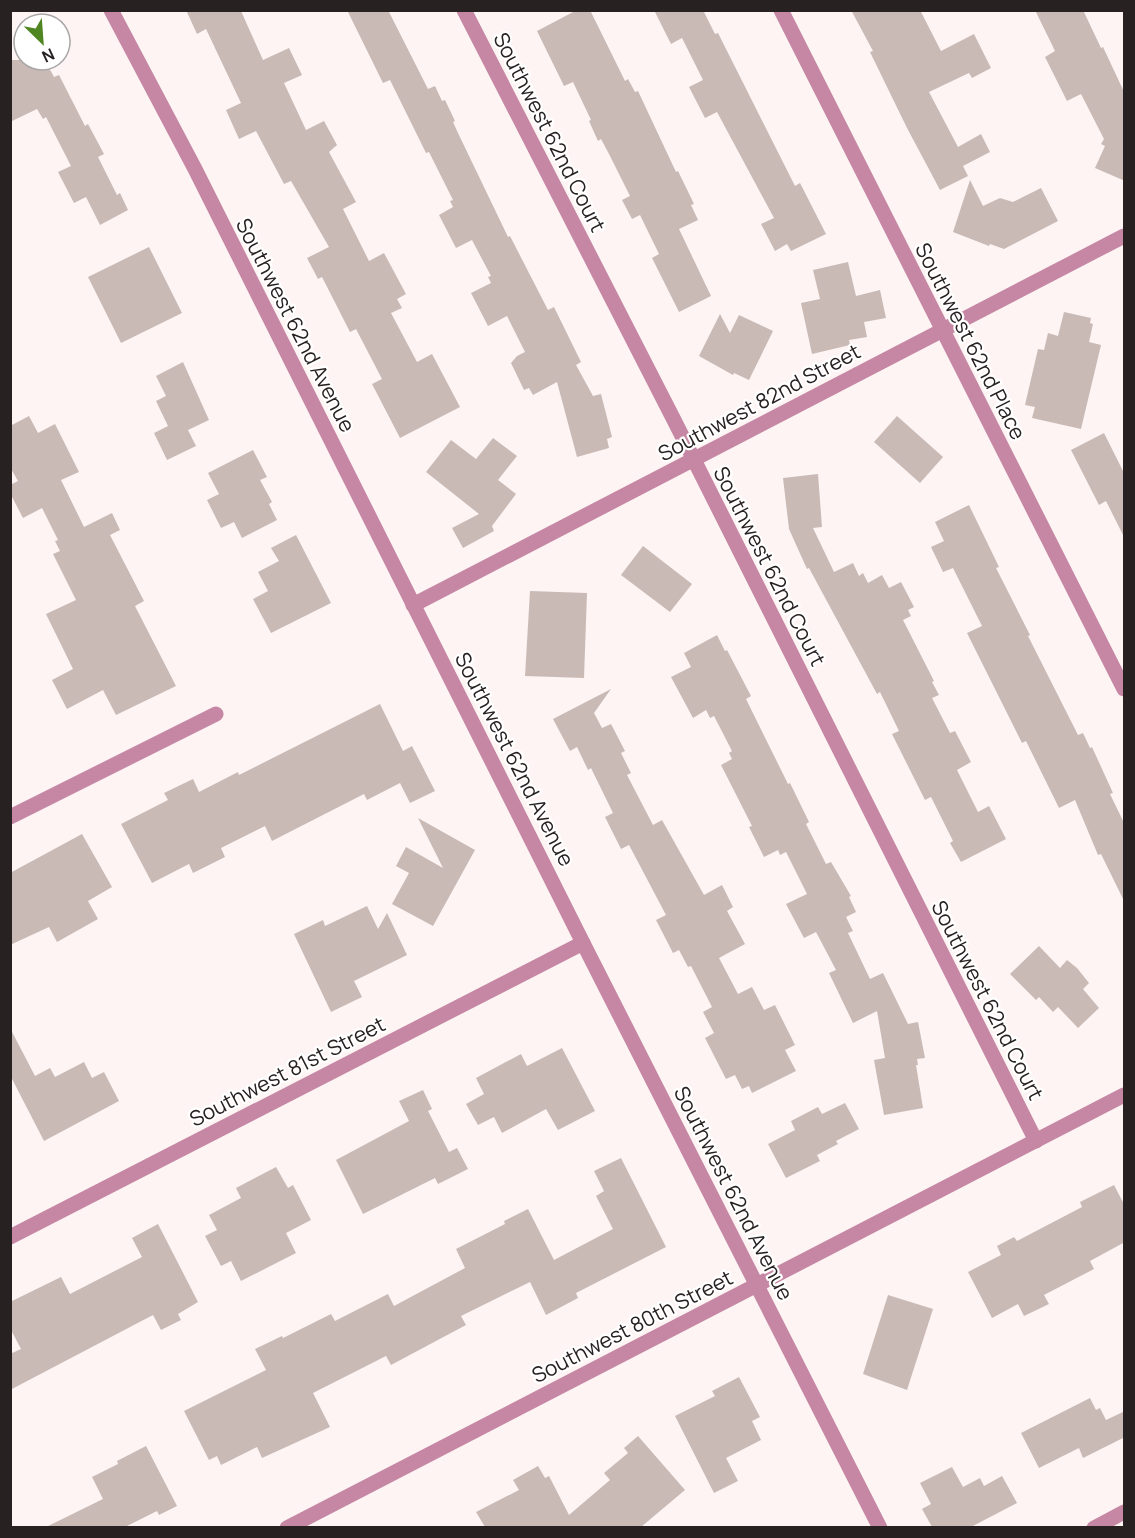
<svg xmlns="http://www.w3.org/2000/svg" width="1135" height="1538" font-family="Manrope,sans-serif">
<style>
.building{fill:#c9bab5}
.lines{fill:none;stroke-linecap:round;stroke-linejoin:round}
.minor{stroke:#c587a3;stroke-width:15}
.tertiary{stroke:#c587a3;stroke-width:15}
.labels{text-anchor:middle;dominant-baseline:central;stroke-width:4.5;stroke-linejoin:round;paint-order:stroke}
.street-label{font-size:21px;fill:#282122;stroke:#fff}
</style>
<rect width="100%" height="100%" fill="#fef4f4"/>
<g class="building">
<path d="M186,10H242L241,11L263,60L289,48L302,75L284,83L306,130L324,121L337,145L329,152L356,202L343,209L369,261L384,253L406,294L397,299L402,308L391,313L417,362L432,354L460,407L400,438L372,384L382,379L356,329L350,332L322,277L318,279L307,258L329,247L291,181L284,184L256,131L239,139L226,110L241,103L206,29L197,34Z"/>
<path d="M347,10H388L428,89L435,86L442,101L445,100L455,121L453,122L458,133L508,237L510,236L548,310L554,307L581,362L576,365L593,396L601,394L612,437L607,439L609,448L577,457L557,382L533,395L529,388L524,390L511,363L517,356L525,352L507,316L488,326L471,293L491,283L488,277L491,276L472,240L456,248L439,215L453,207L450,201L453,200L429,152L426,153L390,80L383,83Z"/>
<path d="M577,10H590L625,81L628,79L635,92L638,91L676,172L678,171L694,204L691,205L698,220L679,229L711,296L679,312L652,258L659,254L640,215L632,219L622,200L630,196L609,154L601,139L598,141L589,121L591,120L573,82L564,86L537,31Z"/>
<path d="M654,10H703L715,34L718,33L795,186L800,183L826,234L791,251L787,244L775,251L761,224L774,218L717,112L705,118L689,87L703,80L682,38L671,44Z"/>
<path d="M851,10H920L941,51L974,34L991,68L972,78L969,73L929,92L958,147L981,134L990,152L963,166L968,176L940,190L907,128L870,52L873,51Z"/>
<path d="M1035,10H1083L1101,48L1103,47L1125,94V181L1095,168L1105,146L1101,144L1104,139L1081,94L1067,101L1045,57L1055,51Z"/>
<path d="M10,60H45L54,77L59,75L85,126L88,124L104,154L98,157L117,195L120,193L128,210L100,225L86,197L74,203L58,172L71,166L46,117L43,119L37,109L10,122Z"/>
<path d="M970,180L983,206L1000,198L1013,202L1041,188L1058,221L1004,249L990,244L989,246L953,232Z"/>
<path d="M149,247L182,313L121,343L88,277Z"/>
<path d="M848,262L856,296L880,290L886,318L864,322L867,337L849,340L850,345L812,354L801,303L820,299L813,270Z"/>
<path d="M1064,312L1091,318L1090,323L1093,324L1089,342L1101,345L1081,429L1032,418L1035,407L1025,405L1038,349L1044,350L1048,333L1058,336Z"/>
<path d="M720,314L730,333L739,315L773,331L749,380L734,373L733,375L699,356Z"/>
<path d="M183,362L209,420L188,430L196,446L167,460L154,433L168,426L156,401L166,396L156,376Z"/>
<path d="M29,416L38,433L55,424L79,472L61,480L84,527L112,513L120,530L110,535L144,601L135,606L176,686L116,715L103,690L67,709L52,680L73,669L46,614L76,600L53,554L60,551L55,541L58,540L42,508L23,518L10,493V485L18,481L10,467V426Z"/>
<path d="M897,416L943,457L920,483L874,442Z"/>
<path d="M1104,433L1125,475V539L1106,501L1099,505L1071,450Z"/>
<path d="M493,438L517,456L498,480L516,494L492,526L494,531L463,548L452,528L479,514L426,472L451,440L476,459Z"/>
<path d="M253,450L267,477L260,480L272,502L269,504L277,520L242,538L234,522L221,528L207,500L219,494L208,473Z"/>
<path d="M818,474L822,527L813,528L834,572L853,563L859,576L863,573L868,583L882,575L889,588L901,582L914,607L908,610L911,616L903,620L934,681L932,682L939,695L932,698L950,733L955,731L971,762L957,770L978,812L989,806L1006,839L961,862L950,843L953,841L931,797L925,800L892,734L899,731L880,692L877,694L809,568L807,569L789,529L783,478Z"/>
<path d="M969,505L999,567L996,568L1030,635L1028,636L1078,735L1083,733L1090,748L1092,747L1113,793L1110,794L1125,825V903L1101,854L1098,855L1075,800L1059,808L1026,741L1022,743L967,633L982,626L953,568L943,572L931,547L944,541L935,522Z"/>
<path d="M296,535L331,603L271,633L253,599L268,591L258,572L279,561L271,548Z"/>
<path d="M643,546L692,584L670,612L621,575Z"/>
<path d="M530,591L587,593L584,678L525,676Z"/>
<path d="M717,635L725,651L727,650L751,696L746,699L788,784L790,783L809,822L806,824L826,864L831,862L851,896L849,897L856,912L846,917L853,931L848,933L870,979L883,973L908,1024L918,1022L925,1058L917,1059L918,1065H916L923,1108L884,1115L874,1060L885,1058L877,1011L853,1023L829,973L836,970L816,932L804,938L786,904L807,894L786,852L780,855L778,850L764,857L749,827L752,826L721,765L732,759L729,753L732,751L714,716L710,718L706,710L693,718L671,677L691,667L684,653Z"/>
<path d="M611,689L594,713L602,728L611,724L625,751L621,753L631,773L627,775L653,825L662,820L704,895L722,885L733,907L727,911L745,944L719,958L738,994L752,987L764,1010L775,1005L795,1045L785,1050L796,1071L752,1093L749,1086L742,1089L735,1075L726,1079L705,1038L714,1033L703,1012L712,1007L691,966L688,967L679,950L673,953L656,920L666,915L629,845L621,849L605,817L613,813L591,768L588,770L577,747L570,751L553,719Z"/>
<path d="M380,704L403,751L412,746L435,791L410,803L400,783L367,800L364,794L272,841L265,826L221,848L225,857L193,873L189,864L152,883L121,824L168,800L164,793L193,779L199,792L238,772L239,775Z"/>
<path d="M418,818L475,850L433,926L392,904L409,873L396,866L406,847L443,868Z"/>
<path d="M82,834L112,887L88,901L98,919L57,942L49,927L10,945V873Z"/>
<path d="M367,906L378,929L387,913L407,955L354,981L362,997L331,1012L294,934L323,920L325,926Z"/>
<path d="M1039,946L1060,968L1067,960L1077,968L1089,983L1083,989L1099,1008L1078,1028L1058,1007L1053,1012L1039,997L1036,1000L1010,974Z"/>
<path d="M10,1028L35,1076L50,1068L55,1077L84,1062L92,1078L104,1072L119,1101L44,1141L10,1075Z"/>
<path d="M562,1048L595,1111L558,1130L546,1109L502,1133L494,1117L478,1125L466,1104L484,1094L476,1078L521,1054L527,1066Z"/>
<path d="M423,1090L432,1109L428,1111L449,1152L457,1148L468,1169L438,1184L435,1178L363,1214L336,1160L409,1121L399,1101Z"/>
<path d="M845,1103L859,1129L836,1141L838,1144L817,1155L820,1161L786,1178L768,1144L795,1130L791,1121L818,1107L822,1114Z"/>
<path d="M621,1158L666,1247L576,1293L578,1298L546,1315L530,1282L461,1316L466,1325L391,1365L386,1356L313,1393L330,1427L262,1458L257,1447L221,1465L217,1456L209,1460L184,1411L266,1370L255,1349L282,1336L283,1338L331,1314L335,1321L388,1294L394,1306L465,1268L456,1249L505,1224L504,1221L528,1209L554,1260L613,1229L596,1196L604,1191L594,1171Z"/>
<path d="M276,1167L288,1188L293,1185L311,1220L286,1233L296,1253L241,1281L231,1261L221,1266L205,1236L217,1230L209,1215L241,1198L236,1188Z"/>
<path d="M1114,1185L1125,1206V1242L1090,1261L1094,1269L1044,1295L1049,1304L1024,1316L1018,1304L992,1318L968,1272L1001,1255L997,1246L1014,1237L1017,1241L1082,1207L1080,1202Z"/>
<path d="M158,1224L198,1302L178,1314L181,1320L161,1330L153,1315L10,1390V1354L21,1349L10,1328V1302L61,1277L70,1294L142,1257L132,1238Z"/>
<path d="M888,1295L933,1309L907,1390L863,1374Z"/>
<path d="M739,1377L760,1417L752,1421L761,1440L726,1458L738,1481L714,1493L675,1416L715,1396L712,1391Z"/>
<path d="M1090,1398L1096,1410L1100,1408L1106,1420L1125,1411V1437L1083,1458L1079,1448L1039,1468L1021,1433Z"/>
<path d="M638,1436L685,1490L641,1527H485L476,1512L519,1490L513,1480L538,1466L545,1478L549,1476L569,1515L610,1480L604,1473L628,1453L624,1448Z"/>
<path d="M146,1446L177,1506L159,1515L157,1511L125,1527H46L103,1499L92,1477L118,1464L117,1461Z"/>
<path d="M952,1467L963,1487L980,1478L984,1486L1002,1476L1017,1503L971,1527H932L922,1509L931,1504L920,1483Z"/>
</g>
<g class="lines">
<g class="minor">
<path d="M464,10L674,420L1036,1141"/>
<path d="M781,10L1124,689"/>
<path d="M413,605L1124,236"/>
<path d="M10,817L216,714"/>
<path d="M10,1237L583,943"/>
<path d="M1094,1528L1124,1512"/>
</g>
<g class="tertiary">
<path d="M111,10L195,169L583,943L880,1528"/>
<path d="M287,1528L1124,1095"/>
</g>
</g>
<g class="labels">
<g class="street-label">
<text transform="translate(550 132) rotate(63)">Southwest 62nd Court</text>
<text transform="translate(296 325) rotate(63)">Southwest 62nd Avenue</text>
<text transform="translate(971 341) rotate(63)">Southwest 62nd Place</text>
<text transform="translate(759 402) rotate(-28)">Southwest 82nd Street</text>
<text transform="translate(770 566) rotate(63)">Southwest 62nd Court</text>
<text transform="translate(515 759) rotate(63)">Southwest 62nd Avenue</text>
<text transform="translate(988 1000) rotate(63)">Southwest 62nd Court</text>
<text transform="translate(287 1071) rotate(-27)">Southwest 81st Street</text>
<text transform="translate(734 1193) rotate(63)">Southwest 62nd Avenue</text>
<text transform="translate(632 1326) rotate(-27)">Southwest 80th Street</text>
</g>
</g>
<rect width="1135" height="1538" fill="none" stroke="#282122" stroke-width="24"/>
<g transform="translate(42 42) rotate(155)"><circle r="28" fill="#ffffff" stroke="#a9a6a7" stroke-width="1.5"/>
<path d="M0-4.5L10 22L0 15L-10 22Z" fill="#4f8621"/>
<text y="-9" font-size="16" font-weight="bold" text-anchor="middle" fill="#282122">N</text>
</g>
</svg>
